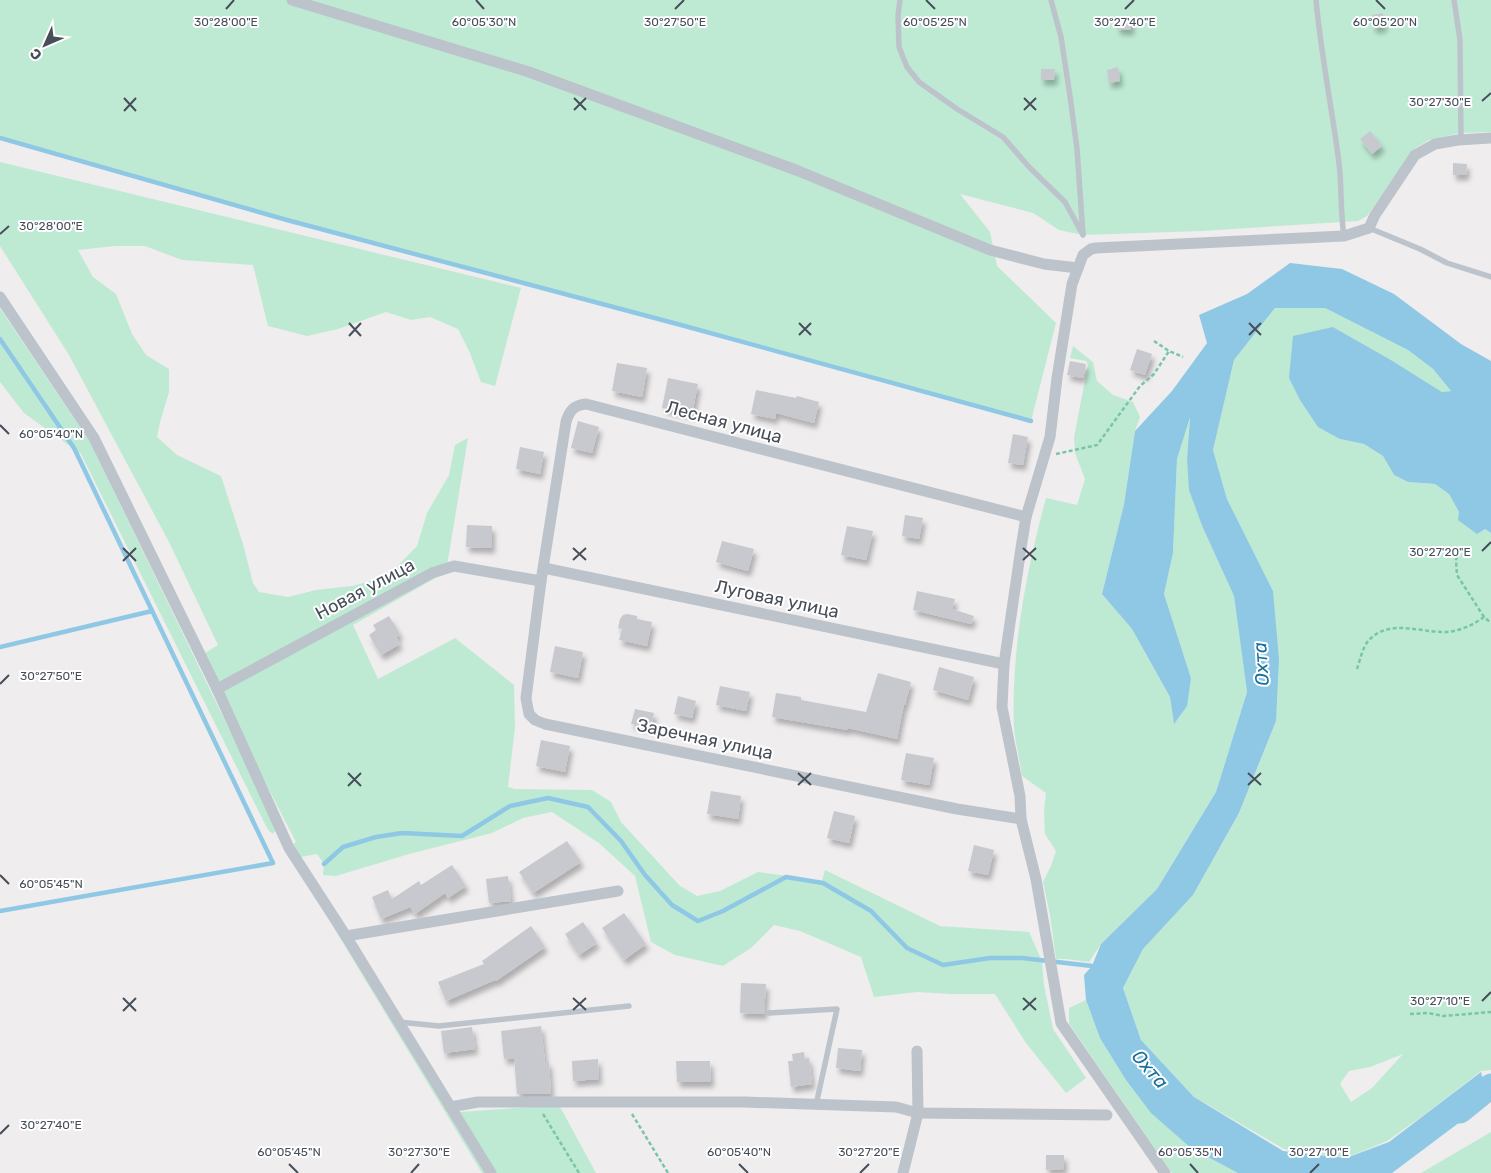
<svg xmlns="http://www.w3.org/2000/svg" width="1491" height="1173" font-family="Rubik,sans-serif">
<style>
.green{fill:#beead4;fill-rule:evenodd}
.water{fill:#8fc8e4}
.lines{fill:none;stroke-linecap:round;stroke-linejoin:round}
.stream{stroke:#8fc8e4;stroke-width:4.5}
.river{stroke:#8fc8e4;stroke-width:25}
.building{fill:#c7c9cf;filter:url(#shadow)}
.path{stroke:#79c5a8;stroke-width:2.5;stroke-dasharray:4 2.5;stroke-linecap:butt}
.lane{stroke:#bcc3cb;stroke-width:5.5}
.street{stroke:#bcc3cb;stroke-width:11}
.ticks{fill:none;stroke:#474e59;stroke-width:2}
.labels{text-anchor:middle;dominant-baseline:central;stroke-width:4;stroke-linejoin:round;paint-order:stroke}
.street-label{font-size:18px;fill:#474e59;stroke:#fff}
.water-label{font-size:19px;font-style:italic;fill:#18709b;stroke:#fff}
.ticks-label{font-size:12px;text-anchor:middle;fill:#474e59;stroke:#fff;stroke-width:4;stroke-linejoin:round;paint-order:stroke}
</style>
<defs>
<filter id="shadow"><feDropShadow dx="3" dy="5.5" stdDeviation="2.5" flood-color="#0004"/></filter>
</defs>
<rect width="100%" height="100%" fill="#efeded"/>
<g class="green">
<path d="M0,0H1491V132L1460,133L1429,140L1414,149L1367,216L1358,221L1201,231L1083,235L1059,230L1033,213L960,194L990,232L997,266L1056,323L1031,421L681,325L287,220L0,138Z"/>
<path d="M0,162L521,288L495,386L481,382L470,353L458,329L430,317L411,320L386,312L338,329L307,336L268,326L253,265L182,260L145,246H115L78,250L93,277L116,294L132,334L146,355L169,369V392L160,422L157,437L177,455L221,476L243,544L253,583L259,592L288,597L316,590L352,586L387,577L417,546L427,513L449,475L455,445L468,438L446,572L353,625L378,679L455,638L514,685L515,727L508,787L515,789L592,790L611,802L621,822L680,886L697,896L720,891L758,872L822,881L825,870L940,926L1029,932L1042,961L1044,985L1053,1029L1086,1078L1066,1093L1026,1043L995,994H951L917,992L874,997L861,957L800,931L774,925L751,948L723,966L675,955L651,942L635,876L599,843L552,812L523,818L492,833L409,854L336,876L323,875L324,864L317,854L296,858L289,848L296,842L217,689L202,655L218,645L169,542L69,355L0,246Z"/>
<path d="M0,308L90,442L274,822L276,830L273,834L269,831L266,826L81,454L24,413L0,382Z"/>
<path d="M1275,308H1325L1408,350L1433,369L1451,391L1442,392L1391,360L1333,327L1340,439L1364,444L1383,456L1394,475L1408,482L1435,484L1449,494L1459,512L1491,533V1070L1481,1071L1424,1115L1387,1141L1346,1158L1284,1149L1194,1097L1141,1040L1123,988L1143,949L1193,895L1239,813L1276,721L1273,591L1227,499L1213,450L1234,360ZM1403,1054L1372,1088L1351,1102L1340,1084L1349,1071L1370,1067Z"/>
<path d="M1073,346L1093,362L1097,381L1113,395L1133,402L1140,417L1135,431L1124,504L1102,594L1132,629L1170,697L1174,723L1191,678L1164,594L1173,553L1177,459L1190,414L1187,459L1203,528L1234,596L1247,692L1216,792L1157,889L1101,944L1089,962L1066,959H1056L1050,915L1043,882L1051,866L1056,851L1045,834L1044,811L1046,793L1022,776C1020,760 1015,743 1014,727C1011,652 1026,571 1046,498L1077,505L1085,479L1075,453L1074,437L1088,365L1086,361L1070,358Z"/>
<path d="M329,920L459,1112L559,1105L596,1173H482Z"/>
<path d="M1086,1000L1100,1038L1191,1148L1238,1173H1172L1069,1024V1008Z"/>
<path d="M1491,1132V1173H1421Z"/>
</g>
<path class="water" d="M1290,263L1342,269L1394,294L1461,344L1491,361V533L1485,529L1477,534L1458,520L1459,512L1449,494L1435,484L1408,482L1394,475L1383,456L1364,444L1340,439L1318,427L1300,400L1289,378L1293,336L1333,327L1391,360L1442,392L1451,391L1433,369L1408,350L1325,308H1275L1234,360L1213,450L1227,499L1273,591L1279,659L1276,721L1239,813L1193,895L1143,949L1123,988L1141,1040L1194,1097L1283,1151L1346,1158L1389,1142L1481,1072L1488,1101L1392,1173H1238L1191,1148L1151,1113L1126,1080L1100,1038L1086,1000L1084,975L1092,966L1101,944L1157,889L1216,792L1247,692L1234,596L1203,528L1189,490L1187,459L1190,417L1177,459L1173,553L1164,594L1191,678L1187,706L1174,724L1170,697L1132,629L1102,594L1124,504L1135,431L1172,391L1207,343L1199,315L1247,294Z"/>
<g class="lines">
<g class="stream">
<path d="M0,138L287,220L681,325L1031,421"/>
<path d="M0,339L74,448L273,863L0,911"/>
<path d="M0,647L152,611"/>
<path d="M324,864L343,847L376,837L402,833L462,836L510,806L548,798L588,807L621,841L645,875L672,905L698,921L723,911L786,877L823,883L871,911L907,948L943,965L990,958H1022L1092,966"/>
</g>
<path class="river" d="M1460,1111L1491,1086"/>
</g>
<g class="building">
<path d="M1383,13L1384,27L1373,28L1372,15Z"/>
<path d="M1117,18H1131V30L1117,29Z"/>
<path d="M1118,67L1120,81L1109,83L1107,70Z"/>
<path d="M1041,69H1055L1054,80H1041Z"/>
<path d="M1370,131L1382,146L1372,154L1360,139Z"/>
<path d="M1453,163L1467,164L1466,175H1453Z"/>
<path d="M1137,349L1152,354L1145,375L1130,370Z"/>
<path d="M1070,361L1086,364L1083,378L1067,375Z"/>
<path d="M617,363L647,368L642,397L612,391Z"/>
<path d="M668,378L698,384L692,414L662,408Z"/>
<path d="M756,390L796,398L797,396L819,402L814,423L776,413L775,419L751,414Z"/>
<path d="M578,421L599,427L592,453L571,448Z"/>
<path d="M1013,434L1028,437L1023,465L1008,463Z"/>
<path d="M520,447L544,452L540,474L516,469Z"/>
<path d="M905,515L923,518L919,539L902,536Z"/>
<path d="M467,525L492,526V548L466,547Z"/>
<path d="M847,526L873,531L866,560L841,555Z"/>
<path d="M722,541L754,549L748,571L716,562Z"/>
<path d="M917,591L955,599L952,609L974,616L971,624L913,610Z"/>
<path d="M627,614L637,616V619L652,622L647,646L619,640L622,629L618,628L620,619L623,615Z"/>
<path d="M389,616L400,634L396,637L400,644L381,655L369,635L376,630L373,625Z"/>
<path d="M555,646L583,652L578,678L550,672Z"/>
<path d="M939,667L974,677L968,700L933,690Z"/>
<path d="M878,673L911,682L905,705L904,704L897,739L848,728V730L772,717L776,693L801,697V700L866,712Z"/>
<path d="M720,686L750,692L746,711L716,705Z"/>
<path d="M678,696L696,701L692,718L674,714Z"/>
<path d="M635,709L654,713L651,728L631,724Z"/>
<path d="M541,740L570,746L565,772L536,766Z"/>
<path d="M906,753L934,758L929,785L901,780Z"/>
<path d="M711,791L741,796L738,819L707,814Z"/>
<path d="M834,811L855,816L849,843L827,838Z"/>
<path d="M567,841L581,862L533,893L519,872Z"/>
<path d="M974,845L994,850L988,875L968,871Z"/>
<path d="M452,865L466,886L448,898L445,893L415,914L410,907L381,919L372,897L388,890L392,899L419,881L421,885Z"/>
<path d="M508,876L511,901L489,903L486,879Z"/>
<path d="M624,913L646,944L624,960L602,928Z"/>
<path d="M583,922L597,943L579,955L565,934Z"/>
<path d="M531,926L545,947L496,981L495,980L446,1001L438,982L484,964L482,961Z"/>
<path d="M741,983L766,984L764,1014L740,1013Z"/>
<path d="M541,1026L545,1062H549L551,1094H517L514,1058L504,1059L501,1031Z"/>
<path d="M472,1027L475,1049L444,1053L441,1031Z"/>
<path d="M838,1048L862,1050L860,1071L836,1068Z"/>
<path d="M804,1052L805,1059L809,1058L812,1084L791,1087L788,1061H793L792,1054Z"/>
<path d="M598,1059L599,1079L573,1081L572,1061Z"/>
<path d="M676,1061H710L711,1082H677Z"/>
<path d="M1046,1155H1064V1169L1046,1170Z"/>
</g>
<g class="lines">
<g class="path">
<path d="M1154,341L1169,351L1183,357"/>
<path d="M1056,454L1097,445L1140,386L1154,374L1169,351"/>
<path d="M1459,550L1456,560L1457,575L1484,617"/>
<path d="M1357,669C1360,660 1363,646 1369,640C1389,619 1419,632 1444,632C1458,632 1473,625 1484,617L1491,623"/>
<path d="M1410,1014L1428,1013L1444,1016L1491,1012"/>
<path d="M543,1114L579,1173"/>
<path d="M632,1114L668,1173"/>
</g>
<g class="lane">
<path d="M900,0L898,15L899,47L907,67L919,82L957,109L1003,137L1030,168L1065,202L1083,235L1077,149L1070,96L1061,37L1051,0"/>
<path d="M1316,0C1321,55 1332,108 1339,163C1342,187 1340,211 1344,236"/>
<path d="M1454,0L1460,40L1461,140"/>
<path d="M1369,228L1420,249L1447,263L1491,277"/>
<path d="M769,1013L837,1009L816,1105"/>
<path d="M399,1022L439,1026L629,1006"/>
</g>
<g class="street">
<path d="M292,0L529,72L796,170L990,250L1044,264L1078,268"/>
<path d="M0,297L94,438L217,689L289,848L346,936L491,1173"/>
<path d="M544,568L1004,664"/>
<path d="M217,689L432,573L454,566L541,581"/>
<path d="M1021,819L957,809L545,724L535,720L529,714L526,698L541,581L566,422C569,411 574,405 586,404L1026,517"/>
<path d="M346,936L618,891"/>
<path d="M450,1107L478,1102H744L896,1107L918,1113L1107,1115"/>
<path d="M903,1173L918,1113L917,1051"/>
<path d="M1165,1173L1061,1023L1036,879L1021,819L1020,796L1002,707L1004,664L1021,548L1026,517L1050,437L1057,378L1072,284L1083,255L1091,249L1096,248L1344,236L1369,228L1375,215L1415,155L1435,144L1458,140L1491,138"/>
</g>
</g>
<path class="ticks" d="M476,0L484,9M926,0L935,9M1376,0L1385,9M226,9L234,0M675,9L684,0M1125,9L1134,0M124,98L136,111M574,98L586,110M1024,98L1036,110M1482,101L1491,93M574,110L586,98M1024,110L1036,98M124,111L136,98M0,234L9,226M349,323L361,336M799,323L811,335M1249,323L1261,335M799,335L811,323M1249,335L1261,323M349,336L361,323M0,425L9,434M123,548L136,561M573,548L586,560M1023,548L1036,560M1482,551L1491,542M573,560L586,548M1023,560L1036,548M123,561L136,548M0,684L9,675M348,773L361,786M798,773L811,785M1248,773L1261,785M798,785L811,773M1248,785L1261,773M348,786L361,773M0,875L9,884M123,998L136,1011M573,998L586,1010M1023,998L1036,1010M1482,1001L1491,992M573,1010L586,998M1023,1010L1036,998M123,1011L136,998M0,1134L9,1125M289,1164L298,1173M739,1164L748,1173M1190,1164L1198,1173M411,1173L419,1164M860,1173L869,1164M1310,1173L1319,1164"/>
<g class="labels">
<g class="street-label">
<text transform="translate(724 422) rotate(15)">Лесная улица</text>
<text transform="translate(365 589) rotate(-28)">Новая улица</text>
<text transform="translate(777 599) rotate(12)">Луговая улица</text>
<text transform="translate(705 739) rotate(12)">Заречная улица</text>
</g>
<g class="water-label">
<text transform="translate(1261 664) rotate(-94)">Охта</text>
<text transform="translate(1150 1069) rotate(49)">Охта</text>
</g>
</g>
<g class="ticks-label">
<text x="226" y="26">30°28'00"E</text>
<text x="484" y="26">60°05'30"N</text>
<text x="675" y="26">30°27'50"E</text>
<text x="935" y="26">60°05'25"N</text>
<text x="1125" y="26">30°27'40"E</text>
<text x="1385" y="26">60°05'20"N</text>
<text x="1440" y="106">30°27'30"E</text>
<text x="51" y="230">30°28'00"E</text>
<text x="51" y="438">60°05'40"N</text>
<text x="1440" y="556">30°27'20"E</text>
<text x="51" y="680">30°27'50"E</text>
<text x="51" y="888">60°05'45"N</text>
<text x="1440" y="1005">30°27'10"E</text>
<text x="51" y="1129">30°27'40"E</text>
<text x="419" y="1156">30°27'30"E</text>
<text x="1319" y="1156">30°27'10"E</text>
<text x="289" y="1156">60°05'45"N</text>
<text x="739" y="1156">60°05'40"N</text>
<text x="869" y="1156">30°27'20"E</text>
<text x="1190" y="1156">60°05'35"N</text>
</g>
<g transform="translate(45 45) rotate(225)" stroke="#ffffff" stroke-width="4" paint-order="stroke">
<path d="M0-4L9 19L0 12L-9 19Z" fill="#474e59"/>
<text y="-8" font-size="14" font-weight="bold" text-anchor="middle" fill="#474e59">С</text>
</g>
</svg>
